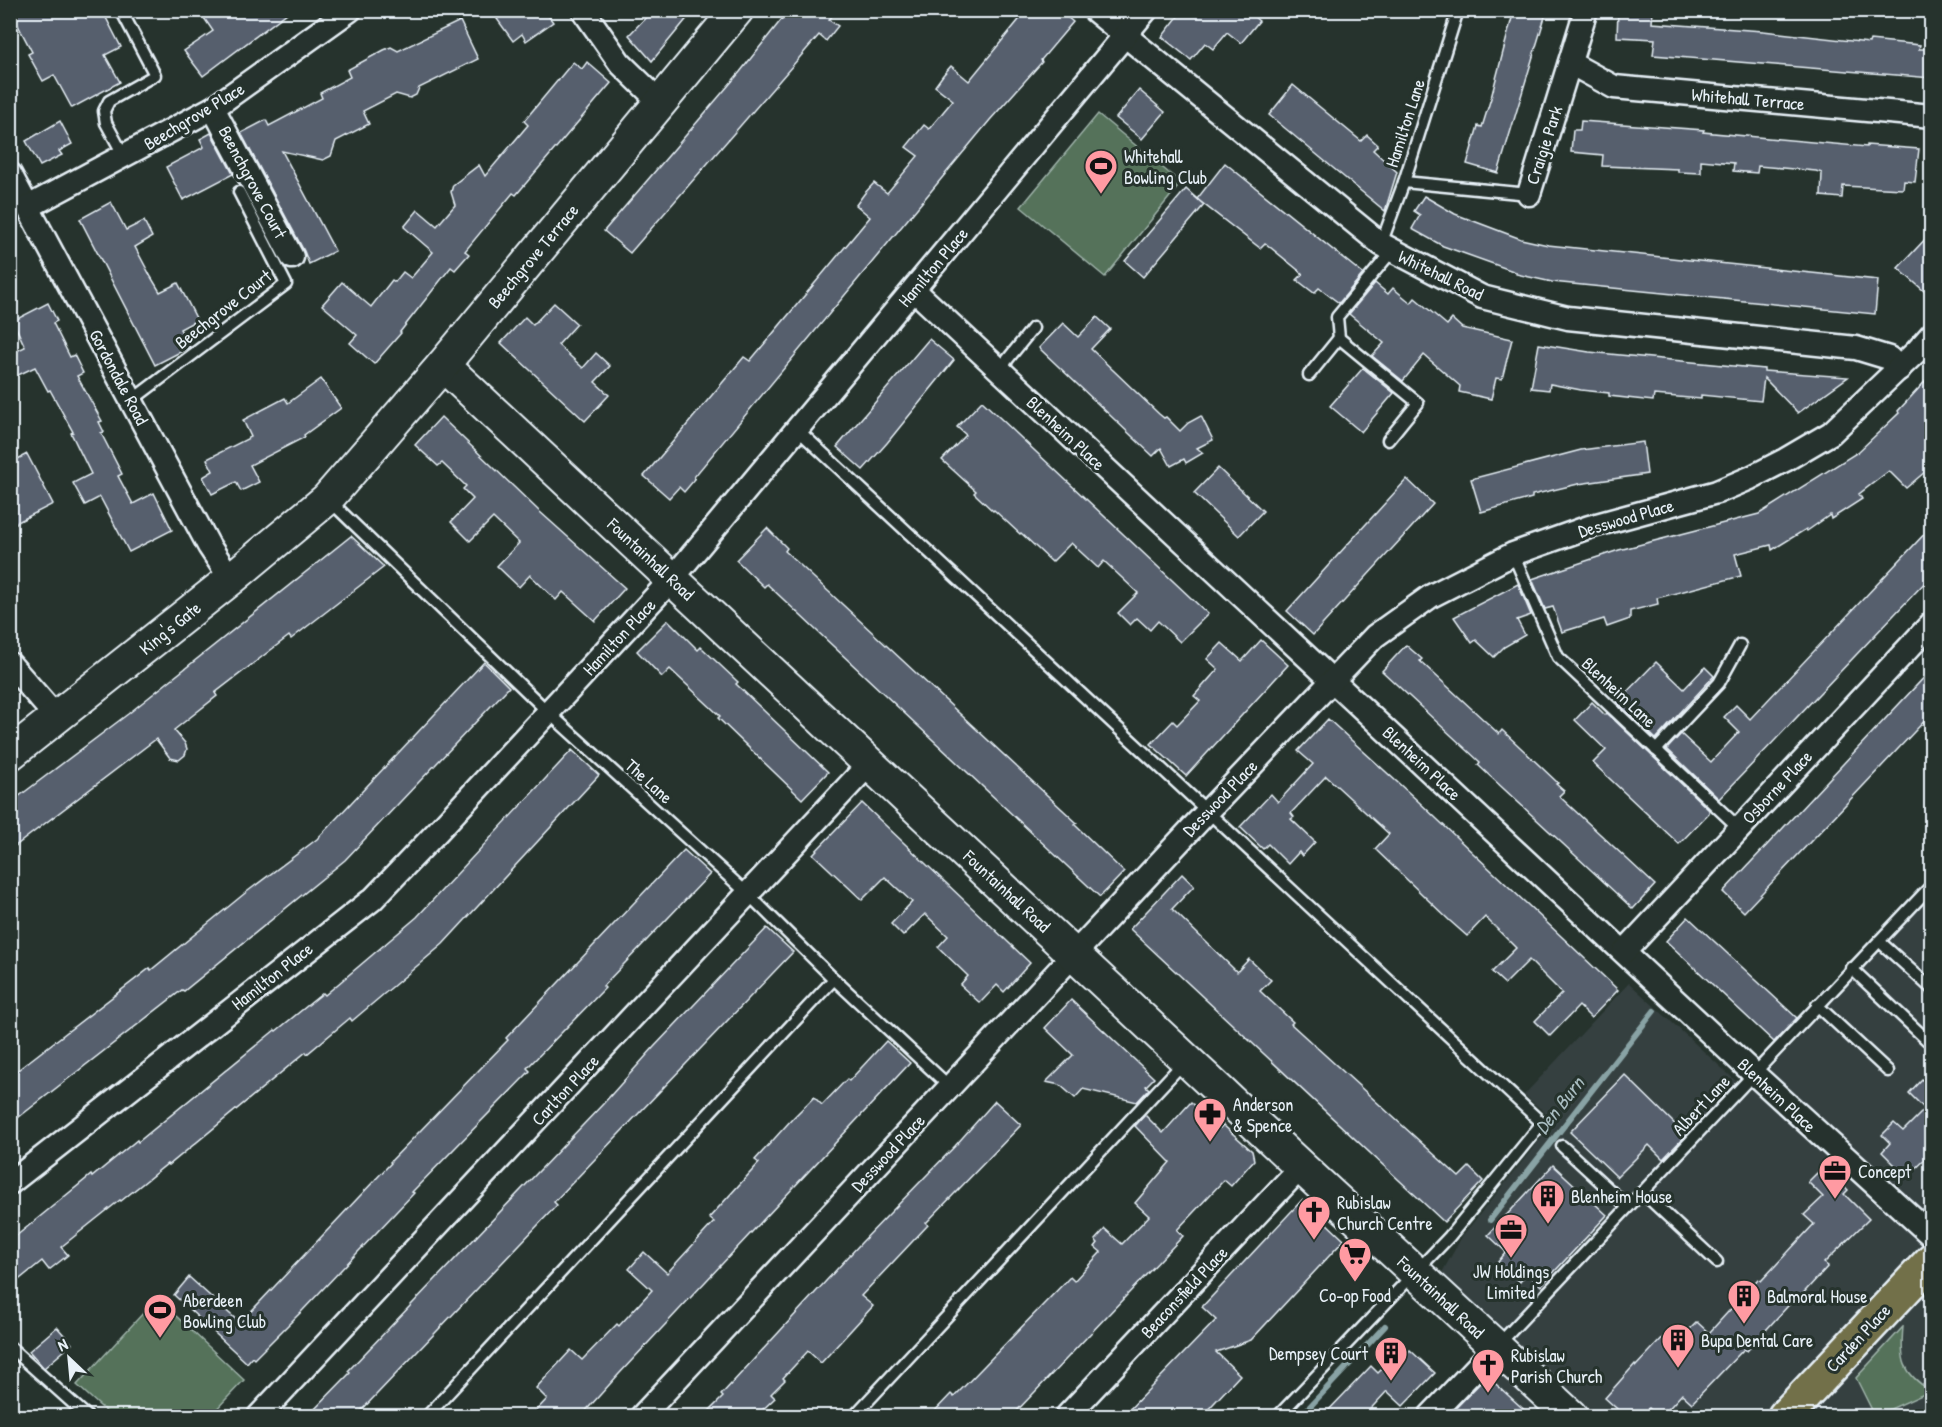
<svg xmlns="http://www.w3.org/2000/svg" width="1942" height="1427" font-family="'Patrick Hand',sans-serif">
<style>
.built{fill:#354040}
.green{fill:#54725a;stroke:#9eb2a9;stroke-width:1.5}
.lines{fill:none;stroke-linecap:round;stroke-linejoin:round}
.stream{stroke:#89a3a5;stroke-width:6}
.building{fill:#575f6d;stroke:#e8f1f8;stroke-width:1.5}
.lane-casing{stroke:#e8f1f8;stroke-width:15}
.street-casing{stroke:#e8f1f8;stroke-width:27}
.secondary-casing{stroke:#e8f1f8;stroke-width:36}
.primary-casing{stroke:#e8f1f8;stroke-width:38}
.lane{stroke:#26332d;stroke-width:10}
.street{stroke:#26332d;stroke-width:22}
.secondary{stroke:#26332d;stroke-width:32}
.primary{stroke:#726f4a;stroke-width:33}
.labels{text-anchor:middle;dominant-baseline:central;stroke-width:6;stroke-linejoin:round;paint-order:stroke}
.street-label{font-size:18px;fill:#e8f1f8;stroke:#26332d}
.poi-label{font-size:18px;fill:#e8f1f8;stroke:#26332d;text-anchor:start}
.water-label{font-size:20px;font-style:italic;fill:#a9bdc1;stroke:#26332d}
</style>
<rect width="100%" height="100%" fill="#26332d"/>
<filter id="ink" filterUnits="userSpaceOnUse"><feTurbulence type="fractalNoise" baseFrequency=".0167" numOctaves="2"/><feDisplacementMap in="SourceGraphic" scale="12" xChannelSelector="R" yChannelSelector="G"/><feConvolveMatrix kernelMatrix="1 2 1 2 8 2 1 2 1" color-interpolation-filters="sRGB"/></filter>
<g filter="url(#ink)">
<path class="built" d="M1931,896V1416H1443L1511,1346L1439,1278L1463,1235L1555,1121L1524,1095L1629,983L1748,1092Z"/>
<g class="green">
<path d="M1098,114L1181,183L1105,277L1021,207Z"/>
<path d="M157,1298L244,1380L210,1416H111L77,1385Z"/>
<path d="M1903,1327C1900,1360 1902,1373 1931,1391L1875,1416L1856,1378Z"/>
</g>
<g class="lines">
<g class="stream">
<path d="M1490,1220L1654,1011"/>
<path d="M1301,1416L1385,1326"/>
</g>
</g>
<g class="building">
<path d="M10,10H102L121,47L105,55L120,82L72,108L54,75L43,81L28,54L32,52Z"/>
<path d="M215,10H291L203,76L184,51L213,31L204,18Z"/>
<path d="M508,10H544L553,22L526,41L522,34L513,41L497,19Z"/>
<path d="M653,10H694L652,61L629,35Z"/>
<path d="M789,10H837L829,20L838,26L826,41L819,35L630,253L604,231L740,72Z"/>
<path d="M1027,10H1059L1073,22L1041,60L1042,62L990,120L694,477L695,479L684,492L679,487L669,498L644,476L744,357L750,361L870,217L856,205L864,194L874,183L887,193L918,156L906,147L924,125L929,129L953,100L935,86L943,75L951,66L969,81Z"/>
<path d="M1183,10H1246L1259,21L1241,43L1227,32L1213,49L1205,43L1191,60L1162,37Z"/>
<path d="M1514,10H1547L1498,173L1467,164L1478,126L1482,127L1491,98Z"/>
<path d="M1653,10L1652,23L1763,31L1869,43L1870,40L1920,45L1919,49H1932V78L1653,55L1655,39L1617,37L1618,11Z"/>
<path d="M460,21L478,59L419,88L416,95L410,98L396,94L363,111L369,124L336,141L331,156L323,160L282,151L335,251L309,264L304,251L241,133L266,120L269,126L322,98L320,93L350,77L347,70L384,50L391,47L398,51Z"/>
<path d="M573,62L582,69L587,62L611,83L516,195L513,193L465,251L469,254L455,270L451,267L400,332L401,333L374,364L350,343L357,335L322,305L342,282L371,307L392,280L395,282L403,272L411,278L433,252L404,227L418,210L437,226L455,205L451,192L453,185L479,165L485,176L528,125L524,121Z"/>
<path d="M1293,85L1361,141L1367,135L1378,145L1373,150L1397,172L1385,211L1269,115Z"/>
<path d="M1139,90L1165,112L1142,139L1116,118Z"/>
<path d="M60,121L72,144L59,151L62,155L40,166L26,141Z"/>
<path d="M1581,121L1704,130L1703,132L1867,147V145L1919,149L1915,182L1904,181L1903,189L1843,186L1842,198L1821,196L1822,173L1816,171L1758,166L1757,173L1733,171L1734,163L1701,160V173L1678,172V169L1602,166L1603,155L1571,152L1573,130H1580Z"/>
<path d="M211,133L233,174L183,200L166,167L204,147L200,139Z"/>
<path d="M1225,163L1363,274L1339,303L1319,288L1314,293L1297,280L1303,274L1265,243L1260,248L1197,199Z"/>
<path d="M1186,189L1204,205L1143,277L1125,261Z"/>
<path d="M1424,196L1455,214L1521,239L1548,245L1878,280L1875,314L1552,282L1516,274V272L1443,246L1412,229L1420,215L1414,211Z"/>
<path d="M111,202L126,230L144,221L152,237L135,247L151,277L160,292L178,283L197,320L180,329L190,347L155,365L80,219Z"/>
<path d="M1932,232V283L1924,291L1898,268Z"/>
<path d="M1375,283L1388,294L1393,288L1411,303L1415,298L1447,325L1452,319L1462,328L1512,339L1502,379L1496,378L1491,399L1459,392L1460,386L1424,355L1403,381L1372,356L1384,343L1349,314Z"/>
<path d="M48,303L57,321L53,323L70,357L74,355L83,373L77,376L102,421L99,422L104,432L101,433L122,474L118,476L133,504L154,493L172,530L129,552L100,497L85,505L73,483L91,474L71,433L73,432L50,390L48,391L35,367L16,376L10,366V354L25,347L13,321Z"/>
<path d="M554,303L577,324L558,345L583,368L596,353L610,366L595,382L609,395L585,421L501,343L525,317L533,325Z"/>
<path d="M1097,317L1110,329L1091,349L1159,414L1164,418L1166,417L1180,431L1188,423L1201,416L1213,440L1197,448L1203,453L1186,463L1184,459L1171,466L1161,448L1153,456L1039,348L1063,323L1078,337Z"/>
<path d="M929,339L954,360L887,443L863,470L837,447Z"/>
<path d="M1539,344L1589,352L1764,369V371L1848,377L1798,413L1764,378L1761,401L1701,395V399L1654,395L1653,401L1609,396V393L1581,390L1550,384L1549,390L1531,388Z"/>
<path d="M1363,368L1394,393L1361,432L1330,406Z"/>
<path d="M1932,374V466L1906,488L1889,471L1859,494L1862,499L1831,519L1830,515L1807,531L1806,529L1772,550L1771,545L1735,554L1741,576L1657,598L1658,604L1630,611V619L1607,627L1604,619L1562,632L1553,607L1545,609L1532,579L1619,550L1759,514L1858,452L1899,413L1898,411Z"/>
<path d="M321,379L341,408L304,435L305,437L250,465L259,482L241,491L236,482L212,494L203,477L213,471L207,459L251,437L243,420L285,398L288,403Z"/>
<path d="M982,401L1208,614L1180,642L1158,621L1150,630L1137,618L1130,625L1118,613L1138,593L1104,561L1098,568L1071,543L1052,562L1021,533L1020,534L994,510L993,511L974,493L976,491L942,460L966,435L957,427Z"/>
<path d="M441,417L540,512L625,588L595,621L563,592L556,600L530,575L519,587L497,566L519,543L493,518L470,541L451,522L473,499L463,489L466,486L442,463L438,466L415,445Z"/>
<path d="M1643,442L1647,474L1578,484L1532,495V498L1481,512L1471,479L1581,450Z"/>
<path d="M27,454L53,504L10,526V463Z"/>
<path d="M1218,468L1263,511L1239,536L1194,493Z"/>
<path d="M1407,479L1433,504L1313,635L1287,611Z"/>
<path d="M1932,526V575L1719,799L1667,749L1681,734L1711,762L1739,732L1724,717L1736,705L1750,719Z"/>
<path d="M767,528L787,548L785,551L1077,823L1075,825L1124,872L1100,897L767,584L764,587L736,560Z"/>
<path d="M351,536L384,567L291,639L289,636L215,693L217,696L174,730L185,743L187,749L185,755L179,760L170,758L156,739L10,850V803L128,714Z"/>
<path d="M1518,584L1531,615L1517,620L1525,635L1504,647L1494,657L1476,640L1472,643L1454,617Z"/>
<path d="M668,620L698,650L701,647L738,682L736,684L828,772L802,799L718,718L720,716L670,669L662,677L637,651Z"/>
<path d="M1261,640L1288,665L1186,776L1151,744L1173,721L1177,725L1200,701L1194,696L1218,669L1207,659L1222,643L1242,661Z"/>
<path d="M1406,645L1422,659L1420,661L1499,734L1502,730L1558,783L1556,784L1564,791L1559,796L1655,885L1633,909L1478,765L1480,762L1382,671Z"/>
<path d="M484,662L509,687L345,860L184,991L182,990L10,1124V1076L150,968L151,970L244,894L317,839Z"/>
<path d="M1656,662L1684,689L1705,667L1714,676L1656,739L1617,702Z"/>
<path d="M1932,669V713L1744,912L1723,892Z"/>
<path d="M1592,702L1605,715L1607,713L1709,810V813L1679,844L1593,763L1606,750L1575,720Z"/>
<path d="M1328,719L1419,802L1618,990L1591,1018L1579,1006L1550,1036L1535,1021L1562,993L1529,960L1505,984L1492,972L1516,948L1485,917L1467,936L1450,921L1375,849L1389,834L1326,776L1291,813L1294,817L1291,819L1315,842L1302,856L1299,852L1288,864L1268,844L1263,849L1240,827L1271,794L1278,802L1313,764L1298,751Z"/>
<path d="M572,750L599,775L443,944L352,1021L350,1018L307,1054L306,1052L169,1165L167,1164L121,1201L120,1200L61,1247L68,1255L49,1270L42,1261L10,1287V1241L91,1175L92,1177L137,1140L138,1142L275,1030L276,1031L323,993L325,995L417,917Z"/>
<path d="M862,803L1030,963L1004,992L997,985L980,1003L960,985L968,976L938,947L948,936L925,914L903,936L891,924L912,902L885,877L862,900L813,854Z"/>
<path d="M684,850L710,874L603,986L605,988L527,1068L530,1071L412,1192L414,1193L303,1310L254,1359L252,1357L247,1363L174,1295L189,1277L240,1323L391,1163L390,1162L508,1040L506,1038Z"/>
<path d="M1182,874L1194,886L1172,909L1237,972L1249,959L1271,980L1260,991L1293,1022L1291,1024L1459,1177L1469,1167L1483,1181L1444,1222L1130,929Z"/>
<path d="M1688,917L1797,1018L1774,1042L1666,941Z"/>
<path d="M767,928L793,952L554,1202L557,1205L539,1224L356,1416H308L350,1373L348,1371L603,1104L654,1047Z"/>
<path d="M1071,1000L1154,1078L1146,1086L1149,1089L1137,1102L1083,1089L1075,1098L1060,1085L1046,1082L1073,1055L1045,1028Z"/>
<path d="M886,1041L910,1063L619,1374L581,1416H531L547,1399L536,1388L571,1350L582,1360L617,1324L619,1326L652,1290L629,1269L644,1252L667,1273L714,1222L709,1218L759,1163L755,1160L793,1118L814,1097L822,1105L847,1079L849,1081Z"/>
<path d="M1625,1075L1686,1135L1663,1159L1649,1145L1617,1177L1570,1132Z"/>
<path d="M1922,1079L1932,1088V1153L1907,1177L1882,1152L1890,1143L1882,1135L1894,1123L1903,1131L1925,1109L1909,1093Z"/>
<path d="M995,1101L1021,1125L926,1223L928,1225L861,1296L873,1306L832,1351L821,1363L808,1351L783,1378L785,1380L771,1394L775,1398L756,1416H704L723,1397L721,1395L861,1243L955,1146Z"/>
<path d="M1191,1102L1220,1128L1223,1125L1252,1151L1254,1160L1231,1186L1224,1180L1177,1230L1183,1236L1012,1416H930L951,1394L954,1397L1070,1277L1074,1281L1101,1252L1095,1247L1098,1243L1095,1240L1105,1229L1122,1244L1149,1216L1135,1203L1170,1162L1135,1126L1145,1115L1163,1133Z"/>
<path d="M1553,1165L1607,1215L1541,1286L1527,1273L1520,1282L1498,1262L1506,1252L1488,1235Z"/>
<path d="M1824,1166L1848,1190L1844,1194L1869,1219L1824,1263L1828,1266L1798,1299L1796,1297L1747,1351L1744,1349L1692,1403L1682,1394L1662,1416H1658L1649,1408L1641,1416H1625L1605,1398L1635,1364L1636,1366L1665,1335L1674,1345L1697,1322L1709,1333L1758,1279L1761,1281L1814,1224L1804,1215L1823,1197L1808,1182Z"/>
<path d="M1302,1200L1344,1240L1251,1340L1216,1352L1240,1375L1202,1416H1123L1216,1320L1202,1307Z"/>
<path d="M57,1327L72,1344L44,1368L29,1351Z"/>
<path d="M1410,1350L1435,1373L1403,1406L1387,1391L1364,1416H1323L1371,1366L1378,1373L1393,1358L1398,1363Z"/>
<path d="M1487,1376L1531,1416H1448Z"/>
</g>
<g class="lines">
<g class="lane-casing">
<g id="lane">
<path d="M121,10L155,75L109,101L104,111L106,123L124,156"/>
<path d="M1404,182L1529,194"/>
<path d="M1381,244L1404,182L1458,10"/>
<path d="M999,370L1033,328"/>
<path d="M1309,375L1339,338"/>
<path d="M131,401L286,284L239,192"/>
<path d="M798,430L1542,1123L1449,1237L1278,1416"/>
<path d="M1388,440L1418,403L1339,338L1337,317L1392,251"/>
<path d="M329,500L549,713L748,894L834,979L950,1087"/>
<path d="M1513,554L1558,657L1739,828"/>
<path d="M1656,750L1719,683L1740,645"/>
<path d="M1879,941L1932,989"/>
<path d="M1851,968L1927,1040"/>
<path d="M1817,1005L1888,1071"/>
<path d="M1562,1146L1628,1207"/>
<path d="M1642,1192L1717,1262"/>
<path d="M1498,1345L1932,885"/>
<path d="M10,1347L87,1416"/>
<path d="M427,1416L834,979"/>
<path d="M854,1416L1185,1061"/>
</g>
</g>
<g class="street-casing">
<g id="street">
<path d="M583,10L620,63L660,102"/>
<path d="M1094,10L1381,244L1482,297L1568,318L1856,348L1889,358L1899,369"/>
<path d="M1570,63L1614,87L1932,116"/>
<path d="M213,108L292,257"/>
<path d="M10,174L209,546L231,579"/>
<path d="M1529,194L1586,10"/>
<path d="M28,207L213,108L350,10"/>
<path d="M914,290L1753,1073L1932,1236"/>
<path d="M10,664L57,718"/>
<path d="M1624,952L1932,623"/>
<path d="M10,1183L373,899L438,831L672,579L1146,10"/>
<path d="M259,1416L870,763"/>
<path d="M642,1416L1208,811L1375,636L1431,596L1513,554L1589,527L1717,492L1750,478L1785,460L1831,433L1917,351L1932,334"/>
<path d="M1067,1416L1301,1167"/>
<path d="M1430,1416L1495,1348"/>
</g>
</g>
<g class="secondary-casing">
<g id="secondary">
<path d="M443,365L1301,1167L1571,1416"/>
<path d="M10,754L231,579L327,499L443,365L737,10"/>
</g>
</g>
<g class="primary-casing">
<path id="primary" d="M1785,1416L1932,1260"/>
</g>
<use href="#lane" class="lane"/>
<use href="#street" class="street"/>
<use href="#secondary" class="secondary"/>
<use href="#primary" class="primary"/>
</g>
</g>
<defs>
<g id="stadium-pin" transform="scale(1.725)"><path d="M0 17L-7.5 6A9.5 9.5 0 1 1 7.5 6Z" fill="#ff9aa2" stroke="#26332d"/><path d="M0-5a6.5 5 0 1 0 0 10a6.5 5 0 1 0 0-10ZM-3.5-1.8h7v3.6h-7Z" fill="#111"/></g>
<g id="pharmacy-pin" transform="scale(1.725)"><path d="M0 17L-7.5 6A9.5 9.5 0 1 1 7.5 6Z" fill="#ff9aa2" stroke="#26332d"/><path d="M-2-6h4v4h4v4h-4v4h-4v-4h-4v-4h4Z" fill="#111"/></g>
<g id="office-pin" transform="scale(1.725)"><path d="M0 17L-7.5 6A9.5 9.5 0 1 1 7.5 6Z" fill="#ff9aa2" stroke="#26332d"/><path d="M-6-3h4V-5.5h4V-3h4V5H-6ZM-1-4.5V-3h2v-1.5ZM-6 0V1H6V0Z" fill="#111"/></g>
<g id="building-pin" transform="scale(1.725)"><path d="M0 17L-7.5 6A9.5 9.5 0 1 1 7.5 6Z" fill="#ff9aa2" stroke="#26332d"/><path d="M-4-6H4V6H1V3H-1V6H-4ZM-2.5-4.3h1.7v1.8h-1.7ZM.8-4.3h1.7v1.8H.8ZM-2.5-1h1.7V.8h-1.7ZM.8-1h1.7V.8H.8Z" fill="#111"/></g>
<g id="church-pin" transform="scale(1.725)"><path d="M0 17L-7.5 6A9.5 9.5 0 1 1 7.5 6Z" fill="#ff9aa2" stroke="#26332d"/><path d="M-1.2-6h2.4v3.5h3.3v2.4h-3.3V6h-2.4V-.1h-3.3v-2.4h3.3Z" fill="#111"/></g>
<g id="supermarket-pin" transform="scale(1.725)"><path d="M0 17L-7.5 6A9.5 9.5 0 1 1 7.5 6Z" fill="#ff9aa2" stroke="#26332d"/><path d="M-6-5.5h2.5l.6 2H6L4.5 2H-2.5L-4.4-4H-6ZM-1.5 3.2a1.3 1.3 0 1 0 .1 0ZM3 3.2a1.3 1.3 0 1 0 .1 0Z" fill="#111"/></g>
</defs>
<g fill-rule="evenodd">
<use href="#stadium-pin" x="1101" y="166"/>
<use href="#pharmacy-pin" x="1210" y="1114"/>
<use href="#office-pin" x="1835" y="1171"/>
<use href="#building-pin" x="1548" y="1196"/>
<use href="#church-pin" x="1314" y="1212"/>
<use href="#office-pin" x="1511" y="1230"/>
<use href="#supermarket-pin" x="1355" y="1254"/>
<use href="#building-pin" x="1744" y="1296"/>
<use href="#stadium-pin" x="160" y="1310"/>
<use href="#building-pin" x="1678" y="1340"/>
<use href="#building-pin" x="1391" y="1353"/>
<use href="#church-pin" x="1488" y="1365"/>
</g>
<g class="labels">
<g class="street-label">
<text transform="translate(1748 99) rotate(5)">Whitehall Terrace</text>
<text transform="translate(194 116) rotate(-31)">Beechgrove Place</text>
<text transform="translate(1405 123) rotate(-72)">Hamilton Lane</text>
<text transform="translate(1544 145) rotate(-72)">Craigie Park</text>
<text transform="translate(253 182) rotate(62)">Beenchgrove Court</text>
<text transform="translate(533 256) rotate(-50)">Beechgrove Terrace</text>
<text transform="translate(933 267) rotate(-50)">Hamilton Place</text>
<text transform="translate(1441 275) rotate(26)">Whitehall Road</text>
<text transform="translate(223 309) rotate(-38)">Beechgrove Court</text>
<text transform="translate(119 377) rotate(62)">Gordondale Road</text>
<text transform="translate(1066 433) rotate(43)">Blenheim Place</text>
<text transform="translate(1626 518) rotate(-16)">Desswood Place</text>
<text transform="translate(651 559) rotate(43)">Fountainhall Road</text>
<text transform="translate(170 628) rotate(-39)">King's Gate</text>
<text transform="translate(619 637) rotate(-47)">Hamilton Place</text>
<text transform="translate(1619 692) rotate(43)">Blenheim Lane</text>
<text transform="translate(1422 763) rotate(43)">Blenheim Place</text>
<text transform="translate(649 781) rotate(42)">The Lane</text>
<text transform="translate(1777 787) rotate(-47)">Osborne Place</text>
<text transform="translate(1220 798) rotate(-46)">Desswood Place</text>
<text transform="translate(1007 891) rotate(43)">Fountainhall Road</text>
<text transform="translate(272 976) rotate(-38)">Hamilton Place</text>
<text transform="translate(565 1090) rotate(-47)">Carlton Place</text>
<text transform="translate(1777 1095) rotate(43)">Blenheim Place</text>
<text transform="translate(1701 1105) rotate(-47)">Albert Lane</text>
<text transform="translate(888 1153) rotate(-47)">Desswood Place</text>
<text transform="translate(1184 1292) rotate(-47)">Beaconsfield Place</text>
<text transform="translate(1441 1297) rotate(43)">Fountainhall Road</text>
<text transform="translate(1858 1338) rotate(-47)">Carden Place</text>
</g>
<g class="poi-label">
<text x="1124" y="156">Whitehall<tspan x="1124" dy="21">Bowling Club</tspan></text>
<text x="1233" y="1104">Anderson<tspan x="1233" dy="21">&amp; Spence</tspan></text>
<text x="1858" y="1171">Concept</text>
<text x="1571" y="1196">Blenheim House</text>
<text x="1337" y="1202">Rubislaw<tspan x="1337" dy="21">Church Centre</tspan></text>
<text x="1511" y="1271" text-anchor="middle">JW Holdings<tspan x="1511" dy="21">Limited</tspan></text>
<text x="1355" y="1295" text-anchor="middle">Co-op Food</text>
<text x="1767" y="1296">Balmoral House</text>
<text x="183" y="1300">Aberdeen<tspan x="183" dy="21">Bowling Club</tspan></text>
<text x="1701" y="1340">Bupa Dental Care</text>
<text x="1368" y="1353" text-anchor="end">Dempsey Court</text>
<text x="1511" y="1355">Rubislaw<tspan x="1511" dy="21">Parish Church</tspan></text>
</g>
<g class="water-label">
<text transform="translate(1559 1105) rotate(-52)">Den Burn</text>
</g>
</g>
<rect width="1942" height="1427" fill="none" stroke="#26332d" stroke-width="36"/>
<rect x="18" y="18" width="1906" height="1391" fill="none" stroke="#e8f1f8" stroke-width="2" filter="url(#ink)"/>
<g transform="translate(69 1358) rotate(334)" stroke="#26332d" stroke-width="4.5" paint-order="stroke">
<path d="M0-4.5L10 22L0 15L-10 22Z" fill="#e8f1f8"/>
<text y="-9" font-size="16" font-weight="bold" text-anchor="middle" fill="#e8f1f8">N</text>
</g>
</svg>
